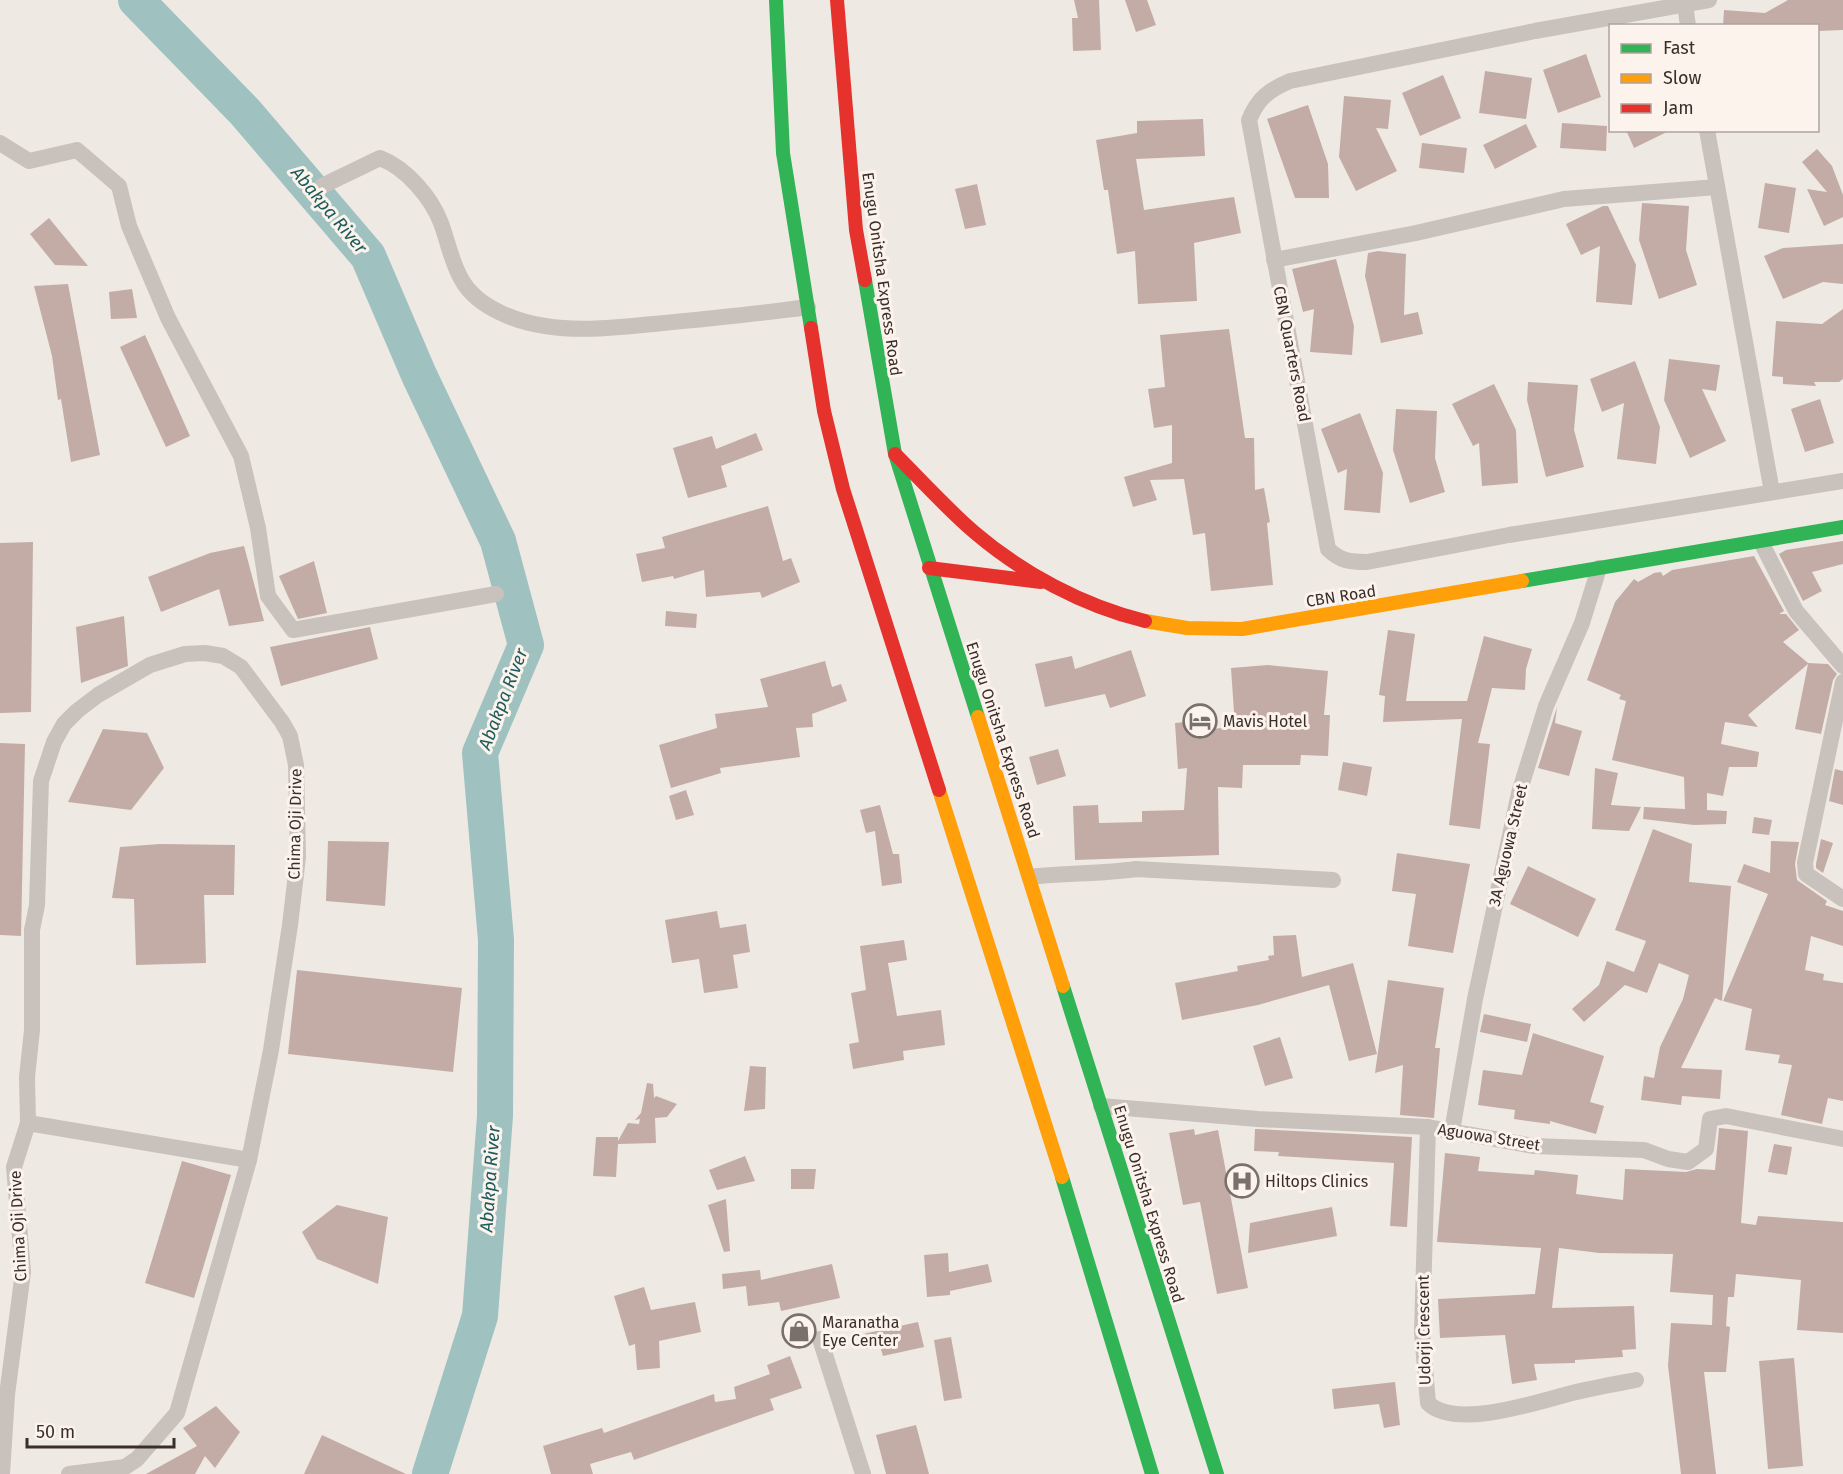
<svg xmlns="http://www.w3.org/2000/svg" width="1843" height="1474" font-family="'Fira Sans',sans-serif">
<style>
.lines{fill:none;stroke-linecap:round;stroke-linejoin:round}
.river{stroke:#9fc2c1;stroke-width:36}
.building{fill:#c3aca5}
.street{stroke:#c8c1bc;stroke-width:16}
.fast{stroke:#30b455;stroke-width:14}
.slow{stroke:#ff9f0a;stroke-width:14}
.jam{stroke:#e5322d;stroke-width:14}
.labels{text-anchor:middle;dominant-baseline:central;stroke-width:6;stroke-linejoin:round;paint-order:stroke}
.street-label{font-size:16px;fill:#3a2e2a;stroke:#fbf3ec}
.poi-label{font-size:16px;fill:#3a2e2a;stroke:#fbf3ec;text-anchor:start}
.water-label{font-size:18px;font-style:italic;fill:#1d5b5d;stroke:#fbf3ec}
</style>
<rect width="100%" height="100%" fill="#efe9e4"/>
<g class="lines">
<path class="river" d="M136,0L245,112L368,256L419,375L498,541L526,645L480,753L496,940L495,1116L480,1316L430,1474"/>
</g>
<g class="building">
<path d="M1074,0H1099L1101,50L1073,51L1072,18H1078Z"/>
<path d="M1125,0H1147L1156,25L1136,32Z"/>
<path d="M1788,0H1843V30L1818,31V26H1723L1724,10L1765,13Z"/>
<path d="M1586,54L1601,97L1558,113L1543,70Z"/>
<path d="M1485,71L1532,78L1526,119L1479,113Z"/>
<path d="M1443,75L1461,118L1420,136L1402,93Z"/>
<path d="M1344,96L1391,100L1388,129L1376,128L1397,171L1356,191L1339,157Z"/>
<path d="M1308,105L1328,164L1329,198H1295L1267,119Z"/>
<path d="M1203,119L1205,156L1136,159L1144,210L1234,197L1241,233L1194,243L1197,301L1138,304L1135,251L1117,254L1108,190H1104L1096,140L1137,133V121Z"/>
<path d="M1562,123L1607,126L1606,151L1560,148Z"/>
<path d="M1526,124L1537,147L1495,169L1483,145Z"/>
<path d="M1626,130H1671L1634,148Z"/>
<path d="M1422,143L1467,148L1464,173L1419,168Z"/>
<path d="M1817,149L1832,166L1843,195V217L1824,226L1807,189L1827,192L1802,162Z"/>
<path d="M1765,183L1796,188L1789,233L1758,228Z"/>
<path d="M977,184L986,225L965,229L955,189Z"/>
<path d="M1642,203L1689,206L1686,250L1697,285L1659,299L1639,240Z"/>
<path d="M1603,206H1608L1636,265L1632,305L1596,302L1600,246L1581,255L1566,224Z"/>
<path d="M49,218L88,266L55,265L30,234Z"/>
<path d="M1843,244V284L1823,282L1783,299L1764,256L1783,248Z"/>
<path d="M1378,251L1406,254L1404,315L1418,312L1423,334L1381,343L1365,276L1368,253Z"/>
<path d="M1336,259L1354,326L1352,355L1310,352L1314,309L1303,312L1292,269Z"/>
<path d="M68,284L100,455L71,462L61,399L58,400L52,356L34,286Z"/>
<path d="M132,289L137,318L111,319L109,292Z"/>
<path d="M1843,309V379L1839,382H1814L1816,386L1783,384V377L1772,376L1776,321L1822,324Z"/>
<path d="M1229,329L1245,438H1254L1255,490L1264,488L1270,522L1267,523L1273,585L1211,591L1205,533L1193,535L1184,479L1150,480L1157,500L1133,507L1124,477L1172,463V425L1154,428L1148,389L1165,387L1160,335Z"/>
<path d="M145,335L190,436L166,447L120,347Z"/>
<path d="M1669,359L1720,365L1716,391L1702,389L1726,441L1690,458L1664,400Z"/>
<path d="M1635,361L1660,427L1656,464L1617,459L1624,403L1602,412L1590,379Z"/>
<path d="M1528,382L1578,385L1574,430L1584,467L1546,477L1527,400Z"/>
<path d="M1494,384L1516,430L1518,483L1482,486L1479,443L1473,446L1452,404Z"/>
<path d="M1820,399L1834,443L1805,452L1791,409Z"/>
<path d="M1396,409L1437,411L1435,458L1445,492L1410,503L1393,450Z"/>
<path d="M1360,413L1383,473L1380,513L1344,510L1347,469L1338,473L1321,429Z"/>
<path d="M756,433L763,450L721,466L727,487L688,498L673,448L712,436L716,449Z"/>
<path d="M768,506L783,561L791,558L800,582L762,598L760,592L706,597L704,570L674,579L673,576L642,582L636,554L665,548L662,537Z"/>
<path d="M1843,541V564L1812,572L1822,591L1803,601L1779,554L1786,550Z"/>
<path d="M33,542L31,712L0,713V543Z"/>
<path d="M244,546L264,621L229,626L219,589L161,612L148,577L210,553Z"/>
<path d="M1754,556L1784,611L1779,614H1786L1799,630L1783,642L1808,663L1828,664L1837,674L1833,680L1821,734L1795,729L1808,664L1748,715L1758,727L1725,722L1721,744L1759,752L1757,767H1729L1723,796L1707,793V810L1727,811L1726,824L1694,825L1643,819L1644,807L1685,809L1684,777L1612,760L1626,701L1619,699L1621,695L1587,680L1615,602L1634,579L1638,582L1654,573L1661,572L1663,576L1672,570Z"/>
<path d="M314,561L327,613L298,619L279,576Z"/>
<path d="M666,611L697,614L696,628L665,626Z"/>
<path d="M124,616L128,666L81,683L76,627Z"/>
<path d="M370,627L378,659L281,686L270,647Z"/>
<path d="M1388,630L1415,634L1406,701H1467L1484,636L1532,649L1526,669L1525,690L1492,688L1478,743L1490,744L1480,829L1449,825L1462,719L1383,722L1385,696L1379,695Z"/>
<path d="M1131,650L1146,696L1110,708L1105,694L1045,707L1035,664L1072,656L1075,669Z"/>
<path d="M825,661L832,687L841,684L847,701L812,714L813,727L796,728L800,757L720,768L721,773L671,788L659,745L717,728L715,714L768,707L760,679Z"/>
<path d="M1268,665L1328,671L1324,715H1330L1328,756L1301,755L1300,765H1243L1242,788L1218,787L1219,855L1075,860L1073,806L1098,805L1099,823L1142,822V811L1184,810L1187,768L1178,769L1175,723L1197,721V730L1235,727L1231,668Z"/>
<path d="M1557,707L1555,723L1582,731L1569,776L1538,768Z"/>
<path d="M103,729L147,733L164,768L131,810L68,802Z"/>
<path d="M0,743L25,744L21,936L0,935Z"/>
<path d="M1058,749L1066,776L1037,785L1029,757Z"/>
<path d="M1343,762L1372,767L1367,796L1338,790Z"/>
<path d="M1595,768L1618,773L1611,805L1641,807L1629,831L1592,829Z"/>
<path d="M1835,769L1843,771V805L1829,801Z"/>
<path d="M686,790L694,815L676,820L669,796Z"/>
<path d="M880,805L893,854H899L902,883L882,886L875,831L866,833L860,810Z"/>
<path d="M1754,817L1772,820L1769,835L1752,833Z"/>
<path d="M1653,829L1692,844L1689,882L1731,886L1722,1001L1715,998L1681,1068L1722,1070L1720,1099L1682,1096L1681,1105L1641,1100L1644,1076L1654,1078L1660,1047L1683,999L1689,975L1659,963L1647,993L1625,985L1584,1022L1572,1009L1599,985L1607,961L1634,972L1646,941L1615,930Z"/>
<path d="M1821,839L1833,843L1823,873L1816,868V864Z"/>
<path d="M328,841L389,842L385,906L326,901Z"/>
<path d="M1771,841L1799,842L1795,864L1797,880L1827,901L1825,905L1843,911V946L1811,936L1805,970L1824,974L1823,980L1843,983V1101L1828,1098L1822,1124L1781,1115L1792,1065L1778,1063L1780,1055L1745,1050L1752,1009L1723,1001L1768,894L1737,882L1744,864L1770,873Z"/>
<path d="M160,844L235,845L234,895H204L206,963L136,965L134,899L112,898L120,847Z"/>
<path d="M1397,853L1470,864L1453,953L1408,946L1416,894L1392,891Z"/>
<path d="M1528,866L1596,899L1578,937L1510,904Z"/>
<path d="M717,911L720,928L746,924L750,952L733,955L738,988L704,993L699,959L672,963L665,920Z"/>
<path d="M1296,935L1302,977L1353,963L1377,1054L1349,1061L1329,985L1258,1005L1182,1020L1175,983L1238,971L1237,966L1269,960L1268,956L1274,955L1273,936Z"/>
<path d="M904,940L907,960L888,963L897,1016L941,1010L945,1045L903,1051L904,1060L853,1069L849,1044L859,1042L851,993L866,990L860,946Z"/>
<path d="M297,970L462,988L453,1072L288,1054Z"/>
<path d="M1388,980L1444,988L1435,1048H1440L1434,1118L1400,1115L1403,1065L1375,1073Z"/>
<path d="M1484,1014L1531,1024L1527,1042L1480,1032Z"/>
<path d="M1533,1033L1604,1056L1590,1102L1604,1106L1596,1134L1550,1121V1124L1514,1119L1515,1110L1478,1105L1483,1070L1522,1075Z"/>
<path d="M1280,1037L1293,1078L1265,1086L1253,1046Z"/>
<path d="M750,1066L766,1067L765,1109L744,1111Z"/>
<path d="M647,1083L653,1084L654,1098L656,1096L677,1104L667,1117L655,1118L656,1143L618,1144L616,1177L593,1176L596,1137H618V1141L628,1123L639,1124L640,1119L635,1120L641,1113Z"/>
<path d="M1719,1128L1748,1131L1741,1223L1756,1225L1758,1216L1843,1222V1333L1797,1330L1801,1280L1736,1274L1734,1297H1728L1726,1326L1730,1327L1726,1372H1704L1716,1474H1681L1668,1366L1671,1323L1712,1325L1713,1295L1670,1292L1673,1254L1599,1253L1559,1248L1552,1308L1634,1306L1636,1349L1622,1350L1623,1357L1575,1360V1363L1534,1364L1537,1380L1512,1384L1505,1335L1440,1338L1438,1299L1535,1294L1541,1248L1437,1242L1445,1153L1480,1157L1478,1171L1534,1175L1535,1170L1578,1175L1576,1194L1623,1200L1625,1169L1686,1172L1697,1169L1715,1170Z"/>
<path d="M1194,1129L1195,1135L1218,1130L1248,1288L1217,1294L1200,1202L1183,1205L1169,1133Z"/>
<path d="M1255,1129L1412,1137L1407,1227L1390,1226L1394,1163L1278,1156L1279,1152L1254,1151Z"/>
<path d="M1774,1144L1792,1147L1787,1175L1768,1172Z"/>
<path d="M745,1156L755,1181L717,1190L709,1170Z"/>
<path d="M182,1161L231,1175L194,1298L145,1283Z"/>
<path d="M791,1169H816L814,1189H791Z"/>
<path d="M726,1199L730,1251L724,1252L708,1205Z"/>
<path d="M337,1205L388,1217L378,1284L317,1259L302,1232Z"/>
<path d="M1332,1207L1337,1236L1248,1253L1250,1223Z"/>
<path d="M948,1253L949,1272L988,1264L992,1282L950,1291V1295L927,1297L924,1255Z"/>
<path d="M832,1264L840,1298L781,1311L779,1302L748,1306L746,1286L723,1289L722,1274L760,1270L761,1280Z"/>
<path d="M644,1287L651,1310L695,1302L701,1332L659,1341L660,1368L637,1370L635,1344L629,1346L614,1296Z"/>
<path d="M918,1322L924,1347L883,1356L880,1346L866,1349L863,1334Z"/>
<path d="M951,1337L962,1398L944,1401L934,1340Z"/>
<path d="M790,1356L802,1388L770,1399L774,1410L634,1460L631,1452L590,1464L593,1474H551L543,1446L602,1428L604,1433L714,1394L715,1402L736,1399L734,1387L770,1374L767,1365Z"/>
<path d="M1794,1358L1803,1466L1768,1469L1759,1361Z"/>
<path d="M1395,1382L1400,1425L1384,1428L1379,1404L1334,1409L1332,1389Z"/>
<path d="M216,1406L240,1432L215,1468L205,1456L195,1474H146L197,1446L183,1428Z"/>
<path d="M916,1425L929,1474H886L876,1435Z"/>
<path d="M322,1435L406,1474H304Z"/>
</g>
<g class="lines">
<g class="street">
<path d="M1709,0L1535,31L1290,81C1269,90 1258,98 1249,120L1328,549C1340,561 1350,562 1367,562L1509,535L1843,481"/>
<path d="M1685,4L1688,26"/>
<path d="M1707,130L1772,492"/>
<path d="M0,143L29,161L77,150L119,186L129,226L168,318L241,456L258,528L268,596L293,630L496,594"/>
<path d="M322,186L380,158C406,168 431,197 441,223C448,242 452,265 463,282C479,308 517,322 545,326C582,332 618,327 654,324C706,319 757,314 808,307"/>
<path d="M1274,260L1416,233L1564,199L1717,187"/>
<path d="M1761,542L1796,611L1843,666"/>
<path d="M1843,682L1805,863L1806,874L1843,899"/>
<path d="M1030,877C1065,873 1101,874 1136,869L1333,880"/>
<path d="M1101,1106L1258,1119L1428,1127L1533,1146L1644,1150L1668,1159L1688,1162L1706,1149L1710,1119L1726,1116L1843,1139"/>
<path d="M1428,1127L1422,1332L1428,1403C1455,1430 1538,1402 1572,1393C1593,1388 1615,1384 1636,1380"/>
<path d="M1452,1131L1475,999L1519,793L1546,706L1582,623L1599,568"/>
<path d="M820,1339L863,1474"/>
<path d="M2,1474L7,1395L23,1272L14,1167L28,1123L27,1077L32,1030V930L37,905L41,781L54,742L64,724L77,711L98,695L150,665L185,654L205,653L223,656L241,667L282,722L290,736L296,765L298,857L290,925L271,1050L249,1160L28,1123"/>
<path d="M69,1474L125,1467L137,1459L177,1413L249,1160"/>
</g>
<g class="fast">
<path d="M776,0L783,153L811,328"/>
<path d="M865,280L895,454L978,717"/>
<path d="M1522,581L1843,527"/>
<path d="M1063,986L1217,1474"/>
<path d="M1062,1177L1152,1474"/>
</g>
<g class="slow">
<path d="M1145,621L1187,628L1242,629L1522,581"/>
<path d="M978,717L1063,986"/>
<path d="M939,790L1062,1177"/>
</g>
<g class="jam">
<path d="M837,0L856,230L865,280"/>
<path d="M811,328L824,411L843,489L939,790"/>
<path d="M895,454C921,480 946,508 974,532C1022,573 1083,606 1145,621"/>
<path d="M929,568L1041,582"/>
</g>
</g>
<defs>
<g id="hotel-ring" transform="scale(1.725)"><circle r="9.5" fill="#fbf3ec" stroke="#796f6b" stroke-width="1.5"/><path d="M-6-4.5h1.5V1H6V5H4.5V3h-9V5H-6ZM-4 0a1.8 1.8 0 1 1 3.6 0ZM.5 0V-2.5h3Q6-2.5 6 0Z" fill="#796f6b"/></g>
<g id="hospital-ring" transform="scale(1.725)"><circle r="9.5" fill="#fbf3ec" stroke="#796f6b" stroke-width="1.5"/><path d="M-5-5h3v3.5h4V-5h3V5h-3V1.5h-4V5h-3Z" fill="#796f6b"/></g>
<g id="shop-ring" transform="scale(1.725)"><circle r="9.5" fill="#fbf3ec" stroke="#796f6b" stroke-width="1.5"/><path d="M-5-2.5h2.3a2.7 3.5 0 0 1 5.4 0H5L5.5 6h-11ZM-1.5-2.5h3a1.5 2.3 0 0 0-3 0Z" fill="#796f6b"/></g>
</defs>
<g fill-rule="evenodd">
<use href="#hotel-ring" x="1200" y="721"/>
<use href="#hospital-ring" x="1242" y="1181"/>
<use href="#shop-ring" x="799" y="1331"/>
</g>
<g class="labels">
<g class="street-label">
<text transform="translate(882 274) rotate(82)">Enugu Onitsha Express Road</text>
<text transform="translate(1292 354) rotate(79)">CBN Quarters Road</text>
<text transform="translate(1341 596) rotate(-9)">CBN Road</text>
<text transform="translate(1003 740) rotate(72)">Enugu Onitsha Express Road</text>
<text transform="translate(295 824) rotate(-89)">Chima Oji Drive</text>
<text transform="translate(1508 845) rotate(-77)">3A Aguowa Street</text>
<text transform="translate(1489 1137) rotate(9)">Aguowa Street</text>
<text transform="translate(1149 1204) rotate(73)">Enugu Onitsha Express Road</text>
<text transform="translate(18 1226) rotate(-93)">Chima Oji Drive</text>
<text transform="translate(1424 1330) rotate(-91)">Udorji Crescent</text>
</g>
<g class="poi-label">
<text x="1223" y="721">Mavis Hotel</text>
<text x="1265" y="1181">Hiltops Clinics</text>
<text x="822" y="1322">Maranatha<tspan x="822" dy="18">Eye Center</tspan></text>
</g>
<g class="water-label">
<text transform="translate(329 210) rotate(50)">Abakpa River</text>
<text transform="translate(503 699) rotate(-69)">Abakpa River</text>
<text transform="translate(490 1179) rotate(-86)">Abakpa River</text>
</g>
</g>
<rect x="1609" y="24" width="210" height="108" fill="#fbf3ec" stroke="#aea49e" stroke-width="1.5"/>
<rect x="1621" y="44" width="30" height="9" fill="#30b455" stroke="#aea49e" stroke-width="1.5"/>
<text x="1663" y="54" font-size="18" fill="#3a2e2a">Fast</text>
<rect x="1621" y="74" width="30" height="9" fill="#ff9f0a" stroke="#aea49e" stroke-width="1.5"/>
<text x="1663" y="84" font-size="18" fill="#3a2e2a">Slow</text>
<rect x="1621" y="104" width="30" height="9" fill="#e5322d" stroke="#aea49e" stroke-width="1.5"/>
<text x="1663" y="114" font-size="18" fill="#3a2e2a">Jam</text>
<path d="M27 1438v9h147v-9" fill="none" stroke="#3a2e2a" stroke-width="3"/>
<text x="36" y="1438" font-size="18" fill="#3a2e2a" stroke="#fbf3ec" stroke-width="4.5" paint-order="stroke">50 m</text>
</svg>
